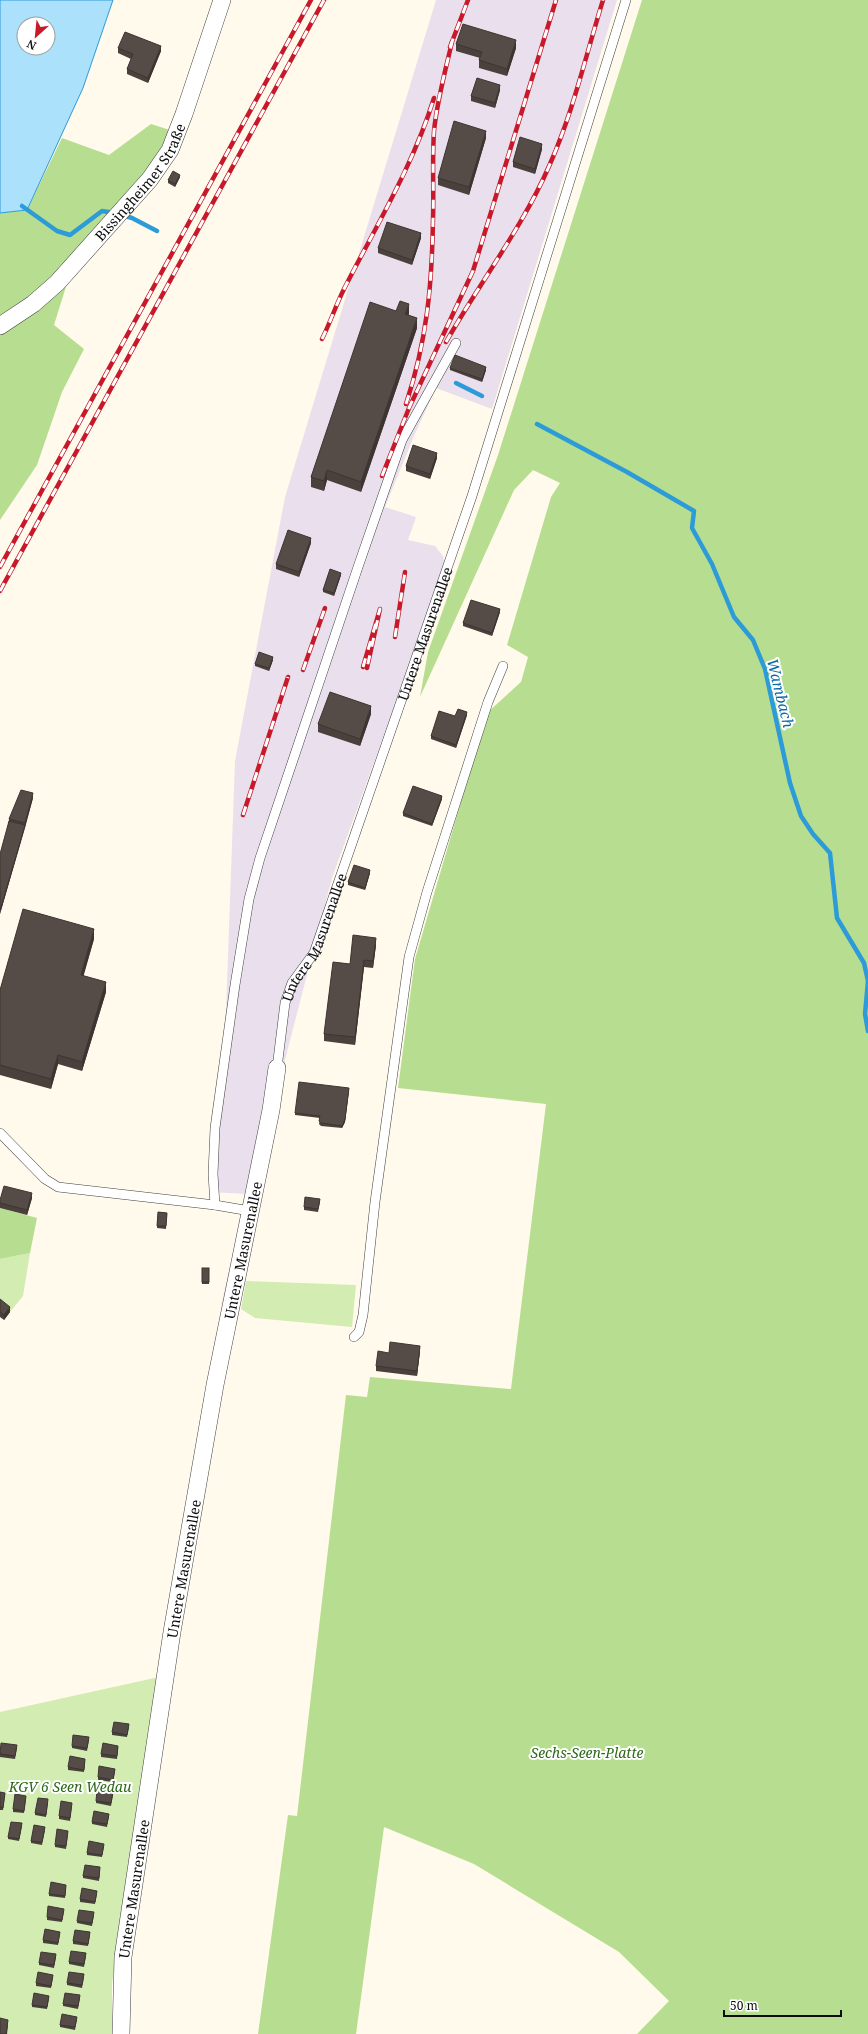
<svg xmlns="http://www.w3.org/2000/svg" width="868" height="2034" font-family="'Noto Serif',serif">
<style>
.industrial{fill:#eadfec}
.green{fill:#d3ecb2}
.forest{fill:#b7de90}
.water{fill:#abe1fb;stroke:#2c9bd8;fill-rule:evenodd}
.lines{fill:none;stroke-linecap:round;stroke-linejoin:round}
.stream{stroke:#2c9bd8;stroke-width:4.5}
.lane-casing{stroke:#3f3f3f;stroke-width:10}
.street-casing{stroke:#3f3f3f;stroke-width:18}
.lane{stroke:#fff;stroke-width:9}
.street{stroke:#fff;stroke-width:17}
.rail-casing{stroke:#c7192a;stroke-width:4.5}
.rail{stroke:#fff;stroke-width:3;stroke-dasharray:9;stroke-linecap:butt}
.wall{fill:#4a413d}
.shaded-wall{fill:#3c3532}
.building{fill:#564c47;stroke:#3c3532}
.labels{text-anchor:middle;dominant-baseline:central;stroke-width:4;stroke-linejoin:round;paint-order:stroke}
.street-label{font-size:14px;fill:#0c0c0c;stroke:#fff}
.park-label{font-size:14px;font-style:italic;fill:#2c6818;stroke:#fff}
.water-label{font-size:15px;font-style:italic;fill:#0c6aa7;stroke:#fff}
</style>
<rect width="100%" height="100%" fill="#fffaeb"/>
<path class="industrial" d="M436,0H617L492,409L436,388L414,436L385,507L416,517L408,540L435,546L443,556L445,567L332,878L219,1315L247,1194L210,1192L226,1011L235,761L285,497Z"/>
<g class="green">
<path d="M30,1253L23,1296L10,1312L0,1304V1259Z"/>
<path d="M246,1281L356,1285L352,1327L255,1318L241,1309Z"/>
<path d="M159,1677L112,1983V2034H0V1712Z"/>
</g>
<g class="forest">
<path d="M642,0H868V2034H637L669,2001L619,1952L474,1864L384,1827L356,2034H258L288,1815L297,1816L346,1395L367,1397L370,1377L511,1389L546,1104L398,1088L415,959L487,713L521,682L528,657L507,645L551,497L560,483L533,470L514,490L420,697L428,652L498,455Z"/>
<path d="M151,124L173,131L156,161L69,277L54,325L84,349L62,392L37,465L0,520V213L27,210L62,138L109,155Z"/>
<path d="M0,1208L37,1218L30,1253L0,1259Z"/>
</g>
<path class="water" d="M0,0H113L83,88L27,210L0,213ZM24,24H48V48H24Z"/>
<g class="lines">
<g class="stream">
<path d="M22,206L57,231L70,235L102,211L115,213"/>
<path d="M122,215L132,218L157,231"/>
<path d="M456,383L482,396"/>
<path d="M537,424L627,472L694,511L692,528L712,564L734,617L753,640L765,669L790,783L801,816L813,834L830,853L837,918L864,963L868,981L865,1014L868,1031"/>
</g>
<g class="lane-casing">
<g id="lane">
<path id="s1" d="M277,1068L285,1003L292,983L314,953L472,496L626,0"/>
<path d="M0,1133L45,1179L58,1187L215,1205L250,1211"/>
<path d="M215,1205L213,1174L215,1128L235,985L249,899L260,858L358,567L402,440L456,343"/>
<path d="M354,1337L359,1332L363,1315L375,1202L409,957L427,892L488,702L503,666"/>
</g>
</g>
<g class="street-casing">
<g id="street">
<path id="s2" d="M0,326L33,304L57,283L150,179L170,150L184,114L222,0"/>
<path id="s3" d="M121,2034L123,1957L172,1632L215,1385L271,1110L277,1068"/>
</g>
</g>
<use href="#lane" class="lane"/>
<use href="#street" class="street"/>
<g class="rail-casing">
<g id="rail">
<path d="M450,47L468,0"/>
<path d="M322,339C330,323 336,305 344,289C376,226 413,166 434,98"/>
<path d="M446,342C480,282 523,227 550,164C573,112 586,55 603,0"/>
<path d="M406,404C427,340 432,286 433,219C434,190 432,161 434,131C437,101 445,72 452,42"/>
<path d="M382,476L409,408L473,271L556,0"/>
<path d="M0,567L311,0"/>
<path d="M0,591L324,0"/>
<path d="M395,637L405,572"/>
<path d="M363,667L380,609L367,668"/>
<path d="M303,670L325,608"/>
<path d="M243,815L288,677"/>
</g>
</g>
<use href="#rail" class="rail"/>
</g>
<g class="wall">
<path d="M456,44L516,48L507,76L479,68V60L480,58L456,51Z"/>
<path d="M118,48L161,51L148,83L127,74V69L131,59L118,53Z"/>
<path d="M500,90L495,108L471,101V96Z"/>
<path d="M486,138L469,195L438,185V178Z"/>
<path d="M542,149L535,174L513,167V162Z"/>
<path d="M180,177L175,187L168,183V180Z"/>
<path d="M421,238L412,265L378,253V248Z"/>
<path d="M396,311L409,314L408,315L417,328L361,492L327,480L324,491L311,487V477Z"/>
<path d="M450,368L486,370L482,382L450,370Z"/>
<path d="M437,458L430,479L406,471V466Z"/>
<path d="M311,543L299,577L276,569V564Z"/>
<path d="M341,575L334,596L323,592V590Z"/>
<path d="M500,612L492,636L463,626V623Z"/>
<path d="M273,660L269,671L255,666V664Z"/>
<path d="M371,714L360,746L318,732V724Z"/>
<path d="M467,715L456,748L431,739V736Z"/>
<path d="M33,798L0,914L9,819Z"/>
<path d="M442,799L432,826L403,816V813Z"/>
<path d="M370,873L365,890L348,885V882Z"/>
<path d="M94,939L83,976L106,992L82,1071L58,1064L51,1089L0,1075V990Z"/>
<path d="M376,945L373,968L364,967L355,1045L324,1041V1034L350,964Z"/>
<path d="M349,1091L345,1122L342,1128L321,1126L319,1124L320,1118L295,1115V1113Z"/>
<path d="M32,1198L27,1215L0,1208V1200Z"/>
<path d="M320,1202L318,1212L304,1210V1207Z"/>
<path d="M158,1212L167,1213L166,1229L157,1228Z"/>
<rect x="202" y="1268" width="7" height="16"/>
<path d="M0,1299L10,1312L4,1320L0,1317Z"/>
<path d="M420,1351L417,1376L376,1371V1366L389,1353Z"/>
<path d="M129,1727L127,1737L112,1735V1732Z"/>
<path d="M89,1740L87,1751L72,1748V1746Z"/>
<path d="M17,1748L15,1759L0,1757V1752Z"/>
<path d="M118,1748L117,1759L101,1757V1754Z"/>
<path d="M85,1761L84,1772L68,1770V1767Z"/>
<path d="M115,1771L113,1782L98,1780V1777Z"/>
<path d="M0,1792L5,1795L3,1810H0Z"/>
<path d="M113,1795L111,1806L96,1803V1801Z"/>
<path d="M26,1798L24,1813L13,1812V1809Z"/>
<path d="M48,1802L46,1817L35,1815V1813Z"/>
<path d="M72,1805L70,1821L59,1819V1816Z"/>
<path d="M109,1816L107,1827L92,1824V1822Z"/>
<path d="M22,1826L19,1841L8,1839V1837Z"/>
<path d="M45,1830L42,1845L31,1843V1841Z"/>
<path d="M68,1834L66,1849L55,1847V1845Z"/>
<path d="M104,1846L102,1857L87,1855V1853Z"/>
<path d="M100,1870L99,1881L83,1878V1876Z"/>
<path d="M66,1887L65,1898L49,1896V1894Z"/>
<path d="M97,1894L95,1904L80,1902V1899Z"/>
<path d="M64,1911L62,1922L47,1920V1917Z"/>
<path d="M94,1915L92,1926L77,1923V1921Z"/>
<path d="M60,1934L58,1945L43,1943V1940Z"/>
<path d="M90,1935L88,1946L73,1944V1941Z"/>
<path d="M86,1956L84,1967L69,1964V1962Z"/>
<path d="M56,1957L54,1968L39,1965V1963Z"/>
<path d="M53,1977L51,1988L36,1986V1983Z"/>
<path d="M84,1977L82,1988L67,1985V1983Z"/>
<path d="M49,1998L47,2009L32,2007V2005Z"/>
<path d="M80,1998L78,2009L63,2006V2004Z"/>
<path d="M77,2019L75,2030L60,2027V2025Z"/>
</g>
<g class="shaded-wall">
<path d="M516,40V48L507,76V69Z"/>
<path d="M161,46V51L148,83V78Z"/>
<path d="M500,85V90L495,108V103Z"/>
<path d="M486,131V138L469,195V187Z"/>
<path d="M542,144V149L535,174V169Z"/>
<path d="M180,175V177L175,187V184Z"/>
<path d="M421,233V238L412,265V260Z"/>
<path d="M409,304V314L405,324V314Z"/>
<path d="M417,318V328L361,492V482Z"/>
<path d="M486,367V370L482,382V379Z"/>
<path d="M437,453V458L430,479V474Z"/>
<path d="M327,470V480L324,491V481Z"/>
<path d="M311,538V543L299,577V572Z"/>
<path d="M341,573V575L334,596V593Z"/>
<path d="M500,609V612L492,636V633Z"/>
<path d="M273,657V660L269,671V668Z"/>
<path d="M371,706V714L360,746V739Z"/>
<path d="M467,712V715L456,748V745Z"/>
<path d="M33,793V798L25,828V823Z"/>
<path d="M442,796V799L432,826V824Z"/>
<path d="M25,825V828L0,914V911Z"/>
<path d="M370,870V873L365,890V888Z"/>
<path d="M94,929V939L81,985V975Z"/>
<path d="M376,938V945L373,968V961Z"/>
<path d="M364,960V967L355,1045V1037Z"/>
<path d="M106,982V992L82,1071V1062Z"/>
<path d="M58,1055V1064L51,1089V1079Z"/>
<path d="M349,1088L345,1122L342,1128V1126Z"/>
<path d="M32,1193V1198L27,1215V1210Z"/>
<path d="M10,1307V1312L4,1320V1315Z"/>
<path d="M420,1346V1351L417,1376V1371Z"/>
<path d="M8,2020V2025L7,2034H6Z"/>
</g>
<g class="building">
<path d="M463,24L516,40L507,69L479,60L482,52L456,44Z"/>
<path d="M125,32L161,46L148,78L127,69L133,54L118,48Z"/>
<path d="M477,78L500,85L495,103L471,96Z"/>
<path d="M454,121L486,131L469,187L438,178Z"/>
<path d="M520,137L542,144L535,169L513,162Z"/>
<path d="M173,171L180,175L175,184L168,180Z"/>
<path d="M387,222L421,233L412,260L378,248Z"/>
<path d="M400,301L409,304L405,314L417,318L361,482L327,470L324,481L311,477L370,302L396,311Z"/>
<path d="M455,355L486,367L482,379L450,368Z"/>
<path d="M413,445L437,453L430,474L406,466Z"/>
<path d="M288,530L311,538L299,572L276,564Z"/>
<path d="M330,569L341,573L334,593L323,590Z"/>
<path d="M471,600L500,609L492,633L463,623Z"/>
<path d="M259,652L273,657L269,668L255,664Z"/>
<path d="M330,692L371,706L360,739L318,724Z"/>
<path d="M458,709L467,712L456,745L431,736L439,711L455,716Z"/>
<path d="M413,786L442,796L432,824L403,813Z"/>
<path d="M21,790L33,793L25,823L9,819Z"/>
<path d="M9,821L25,825L0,911V854Z"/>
<path d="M354,865L370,870L365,888L348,882Z"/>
<path d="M23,909L94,929L81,975L106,982L82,1062L58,1055L51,1079L0,1065V990Z"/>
<path d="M353,935L376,938L373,961L364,960L355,1037L324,1034L333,962L350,964Z"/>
<path d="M299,1082L349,1088L345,1119L342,1126L321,1123L319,1121L320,1116L295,1113Z"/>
<path d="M4,1186L32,1193L27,1210L0,1203V1200Z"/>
<path d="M305,1197L320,1199L318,1209L304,1207Z"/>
<path d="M158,1212L167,1213L166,1226H157Z"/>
<rect x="202" y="1268" width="7" height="14"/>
<path d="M0,1299L10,1307L4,1315L0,1312Z"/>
<path d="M390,1342L420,1346L417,1371L376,1366L378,1351L389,1353Z"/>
<path d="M114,1722L129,1724L127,1735L112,1732Z"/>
<path d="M73,1735L89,1737L87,1748L72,1746Z"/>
<path d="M1,1743L17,1745L15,1756L0,1754Z"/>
<path d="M103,1743L118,1746L117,1756L101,1754Z"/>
<path d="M70,1756L85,1759L84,1770L68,1767Z"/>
<path d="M99,1766L115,1769L113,1780L98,1777Z"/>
<path d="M97,1790L113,1792L111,1803L96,1801Z"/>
<path d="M0,1792L5,1793L3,1808L0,1807Z"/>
<path d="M15,1794L26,1796L24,1811L13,1809Z"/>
<path d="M38,1798L48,1799L46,1815L35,1813Z"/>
<path d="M61,1801L72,1803L70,1818L59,1816Z"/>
<path d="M94,1811L109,1814L107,1824L92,1822Z"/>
<path d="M11,1822L22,1823L19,1839L8,1837Z"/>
<path d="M34,1825L45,1827L42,1842L31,1841Z"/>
<path d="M57,1829L68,1831L66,1846L55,1845Z"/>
<path d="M89,1841L104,1844L102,1855L87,1853Z"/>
<path d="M85,1865L100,1867L99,1878L83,1876Z"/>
<path d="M51,1882L66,1885L65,1896L49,1894Z"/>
<path d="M82,1888L97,1891L95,1902L80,1899Z"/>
<path d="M48,1906L64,1909L62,1920L47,1917Z"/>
<path d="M79,1910L94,1912L92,1923L77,1921Z"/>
<path d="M45,1929L60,1932L58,1943L43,1940Z"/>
<path d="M75,1930L90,1932L88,1944L73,1941Z"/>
<path d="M71,1951L86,1953L84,1964L69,1962Z"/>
<path d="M41,1952L56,1954L54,1965L39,1963Z"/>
<path d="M38,1972L53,1975L51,1986L36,1983Z"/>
<path d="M69,1972L84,1974L82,1985L67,1983Z"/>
<path d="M34,1993L49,1996L47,2007L32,2005Z"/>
<path d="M65,1993L80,1995L78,2006L63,2004Z"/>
<path d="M62,2014L77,2017L75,2027L60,2025Z"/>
<path d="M0,2018L8,2020L6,2034H0Z"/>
</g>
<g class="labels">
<g class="street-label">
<text stroke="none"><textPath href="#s2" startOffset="203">Bissingheimer Straße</textPath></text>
<text stroke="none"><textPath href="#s1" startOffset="462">Untere Masurenallee</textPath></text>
<text stroke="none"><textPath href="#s1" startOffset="138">Untere Masurenallee</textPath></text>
<text stroke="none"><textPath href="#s3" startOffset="794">Untere Masurenallee</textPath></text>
<text stroke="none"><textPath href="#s3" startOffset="470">Untere Masurenallee</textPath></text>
<text stroke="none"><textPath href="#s3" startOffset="146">Untere Masurenallee</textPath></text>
</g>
<g class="park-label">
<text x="587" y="1752">Sechs-Seen-Platte</text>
<text x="70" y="1786">KGV 6 Seen Wedau</text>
</g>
<g class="water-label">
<text transform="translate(781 693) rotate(76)">Wambach</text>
</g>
</g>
<g transform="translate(36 36) rotate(207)"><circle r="19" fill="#ffffff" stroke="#9e9e9e"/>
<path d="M0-3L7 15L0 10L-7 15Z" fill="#c7192a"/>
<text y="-6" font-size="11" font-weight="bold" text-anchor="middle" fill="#0c0c0c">N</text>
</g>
<path d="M724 2010v6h117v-6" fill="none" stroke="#0c0c0c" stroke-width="2"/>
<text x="730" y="2010" font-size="12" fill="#0c0c0c" stroke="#ffffff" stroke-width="3" paint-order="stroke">50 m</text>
</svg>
